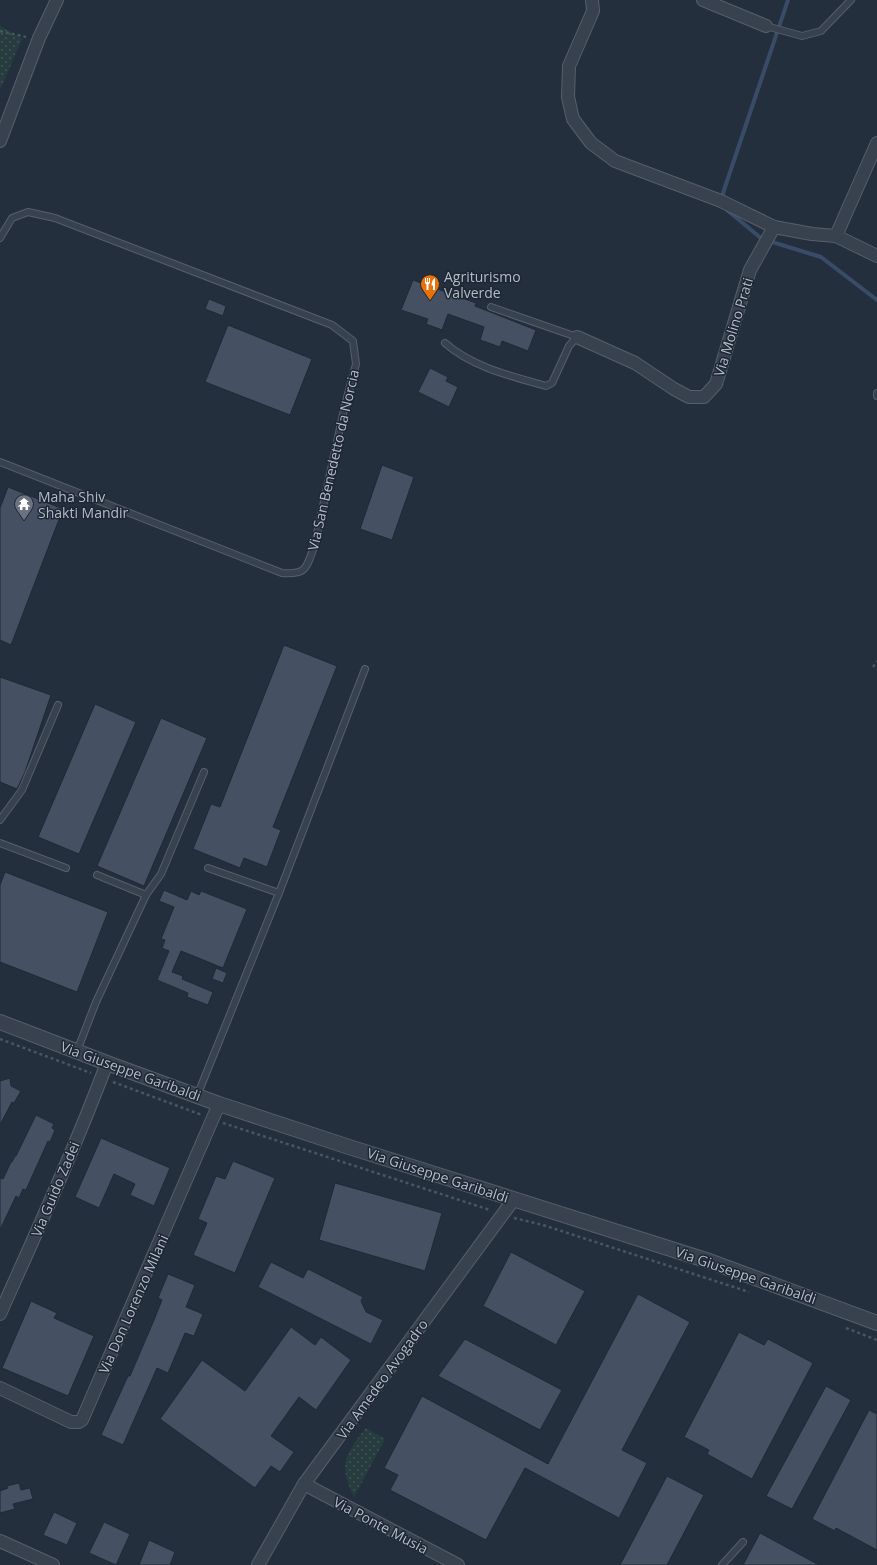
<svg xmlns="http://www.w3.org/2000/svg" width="877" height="1565" font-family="'Open Sans',sans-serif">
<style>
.grass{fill:url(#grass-dots)}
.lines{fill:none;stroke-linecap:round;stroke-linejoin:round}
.stream{stroke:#394c67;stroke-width:4}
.building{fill:#455162;stroke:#1f2835}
.service-casing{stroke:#565f6c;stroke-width:8}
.minor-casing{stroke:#565f6c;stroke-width:14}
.tertiary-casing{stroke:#565f6c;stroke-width:16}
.path{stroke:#44595c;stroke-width:2.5;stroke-dasharray:3 3;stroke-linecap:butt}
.service{stroke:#38414e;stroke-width:6}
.minor{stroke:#38414e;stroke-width:12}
.tertiary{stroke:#38414e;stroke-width:14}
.labels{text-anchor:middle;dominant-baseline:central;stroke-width:3;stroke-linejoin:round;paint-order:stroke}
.poi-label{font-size:14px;fill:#b4bcc9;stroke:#1d2633;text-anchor:start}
.street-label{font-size:14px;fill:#b4bcc9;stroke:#1d2633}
</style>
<defs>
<pattern id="grass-dots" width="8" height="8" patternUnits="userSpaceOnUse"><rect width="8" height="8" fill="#263c3f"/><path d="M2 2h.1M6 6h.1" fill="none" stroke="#435659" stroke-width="1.8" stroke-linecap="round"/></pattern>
</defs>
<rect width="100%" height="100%" fill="#242f3e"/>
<g class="grass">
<path d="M0,26L22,39L0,90Z"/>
<path d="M366,1428L385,1439L354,1497C338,1465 345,1454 366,1428Z"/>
</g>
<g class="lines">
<g class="stream">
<path d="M723,201V193L788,0"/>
<path d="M727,210L762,239L821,257L877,300"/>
</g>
</g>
<g class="building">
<path d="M413,280L476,303L475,306L536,330L528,351L502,341L500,347L480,340L484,327L448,314L442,330L426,324L428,319L401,310Z"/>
<path d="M209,299L226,306L223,316L205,309Z"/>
<path d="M228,325L312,359L290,415L205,382Z"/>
<path d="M430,368L448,377L446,381L458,387L449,407L418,392Z"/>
<path d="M382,465L414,477L392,540L360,529Z"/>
<path d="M8,487L63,509L11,645L0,640V508Z"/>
<path d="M284,645L337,666L273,827L281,830L267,867L244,858L240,868L193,849L211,804L220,807Z"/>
<path d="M0,677L51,695L25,772L17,789L0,782Z"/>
<path d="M95,704L136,722L79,854L38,837Z"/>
<path d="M161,718L207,738L144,886L97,866Z"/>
<path d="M5,872L108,912L77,992L0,962V885Z"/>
<path d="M164,890L187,900L191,891L199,895L201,891L247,909L223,968L181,951L172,972L183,976L182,979L213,992L208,1005L187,997L188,993L157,980L169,951L162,948L165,940L161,939L174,907L159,901Z"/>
<path d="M216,968L227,973L223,983L212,979Z"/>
<path d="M10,1078L11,1086L21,1091L14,1103L12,1102L0,1125V1081Z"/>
<path d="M36,1115L54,1124L52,1128L55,1130L50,1142L48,1141L26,1190L23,1189L19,1198L16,1196L0,1230V1178L3,1179L11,1162H12L15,1156H16Z"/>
<path d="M101,1138L170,1168L154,1206L130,1195L135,1184L114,1174L99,1208L75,1197Z"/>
<path d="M233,1161L275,1178L235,1273L193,1255L207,1223L198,1219L216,1176L225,1179Z"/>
<path d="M335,1183L442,1213L425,1271L319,1240Z"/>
<path d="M511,1252L585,1291L556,1345L483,1306Z"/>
<path d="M271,1262L303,1278L308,1269L363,1297L361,1301L366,1312L383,1320L371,1344L258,1287Z"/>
<path d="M168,1274L195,1285L186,1307L203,1314L194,1336L185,1333L168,1373L157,1368L123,1445L101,1435L128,1376H130L154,1320L162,1300L158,1298Z"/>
<path d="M638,1294L690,1322L622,1450L647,1463L619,1518L525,1468L486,1540L390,1490L398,1475L384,1468L422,1396L548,1464Z"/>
<path d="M31,1301L57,1313L54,1318L94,1336L68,1396L2,1368Z"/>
<path d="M291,1327L315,1345L321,1337L351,1360L316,1410L299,1397L271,1436L294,1452L280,1472L271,1466L255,1488L160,1419L202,1360L245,1391Z"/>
<path d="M739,1332L764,1345L768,1339L813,1363L752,1479L707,1454L709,1450L684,1437Z"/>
<path d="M465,1339L562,1390L540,1430L438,1376Z"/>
<path d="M826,1386L851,1400L792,1509L766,1496Z"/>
<path d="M869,1410L877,1414V1550L836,1528L835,1531L812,1519Z"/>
<path d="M667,1476L704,1495L667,1565H620Z"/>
<path d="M19,1483L21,1490L30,1488L33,1499L13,1504L15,1509L0,1513V1491L8,1488L7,1486Z"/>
<path d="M54,1512L77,1523L67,1545L43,1535Z"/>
<path d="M104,1522L130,1534L116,1565L89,1553Z"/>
<path d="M760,1533L819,1565H743Z"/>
<path d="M149,1540L175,1552L170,1565H139Z"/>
</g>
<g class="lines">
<g class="service-casing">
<g id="service">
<path d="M766,26L802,36L821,31L851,0"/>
<path d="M0,238L12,218L28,212L55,218L332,325L353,341L356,364L345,405L314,547C306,568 307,575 282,573L0,462"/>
<path d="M445,343C472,367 511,376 546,386L552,383L569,346L577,337L491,307"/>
<path d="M877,393V396"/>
<path d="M0,820L22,790L58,705"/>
<path d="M0,843L66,868"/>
<path d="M208,868L279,893"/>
<path d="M97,875L146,895"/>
<path d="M77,1051L96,1002L146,895L161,874L204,772"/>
<path d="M197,1096L279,893L365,669"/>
<path d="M722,1565L743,1542"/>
</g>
</g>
<g class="minor-casing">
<g id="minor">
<path d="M592,0L593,11L569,66L568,97L573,119L591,143L615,161L721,201L774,227L812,234L836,236L877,256"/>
<path d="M703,0L766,26"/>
<path d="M0,141L39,38L57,0"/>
<path d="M836,236L877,143"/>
<path d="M577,337L635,363L674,389L689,397H704L716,384L750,270L774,227"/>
<path d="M0,1314C37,1231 75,1148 107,1063"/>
<path d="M0,1388L71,1422H79L82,1420L219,1104"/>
<path d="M304,1484L458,1565"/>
<path d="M0,1541L53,1565"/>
<path d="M258,1565L304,1484L514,1199"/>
</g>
</g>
<g class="tertiary-casing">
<path id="tertiary" d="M0,1022L107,1063L219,1104L346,1146L709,1261L877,1323"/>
</g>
<g class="path">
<path d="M0,31L26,37"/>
<path d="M873,667L877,661"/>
<path d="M0,1039L91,1073"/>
<path d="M113,1082L202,1115"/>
<path d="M223,1123L490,1210"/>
<path d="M514,1218L543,1225L749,1292"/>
<path d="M846,1328L877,1340"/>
</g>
<use href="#service" class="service"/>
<use href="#minor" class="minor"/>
<use href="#tertiary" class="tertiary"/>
</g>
<defs>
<g id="restaurant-pin" transform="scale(1)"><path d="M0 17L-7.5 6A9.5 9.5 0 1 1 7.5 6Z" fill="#e8710a" stroke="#1d2633"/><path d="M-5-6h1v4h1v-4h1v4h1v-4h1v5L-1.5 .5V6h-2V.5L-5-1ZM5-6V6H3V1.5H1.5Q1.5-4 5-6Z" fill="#fff"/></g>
<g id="temple-pin" transform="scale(1)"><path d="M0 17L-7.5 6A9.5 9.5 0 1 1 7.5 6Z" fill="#6b7280" stroke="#1d2633"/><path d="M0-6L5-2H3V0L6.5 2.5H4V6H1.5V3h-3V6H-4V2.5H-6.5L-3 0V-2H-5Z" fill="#fff"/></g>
</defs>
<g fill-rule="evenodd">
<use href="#restaurant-pin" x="430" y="284"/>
<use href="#temple-pin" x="24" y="504"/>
</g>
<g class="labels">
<g class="poi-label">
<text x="444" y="276">Agriturismo<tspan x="444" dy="16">Valverde</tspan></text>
<text x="38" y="496">Maha Shiv<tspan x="38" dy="16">Shakti Mandir</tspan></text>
</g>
<g class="street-label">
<text transform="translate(733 327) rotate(-73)">Via Molino Prati</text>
<text transform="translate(333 460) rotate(-77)">Via San Benedetto da Norcia</text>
<text transform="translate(131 1071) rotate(20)">Via Giuseppe Garibaldi</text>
<text transform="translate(438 1175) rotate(18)">Via Giuseppe Garibaldi</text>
<text transform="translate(55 1189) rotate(-67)">Via Guido Zadei</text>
<text transform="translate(746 1275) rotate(19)">Via Giuseppe Garibaldi</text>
<text transform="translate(133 1304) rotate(-66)">Via Don Lorenzo Milani</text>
<text transform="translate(382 1379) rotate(-54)">Via Amedeo Avogadro</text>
<text transform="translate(381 1525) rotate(28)">Via Ponte Musia</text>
</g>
</g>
</svg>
